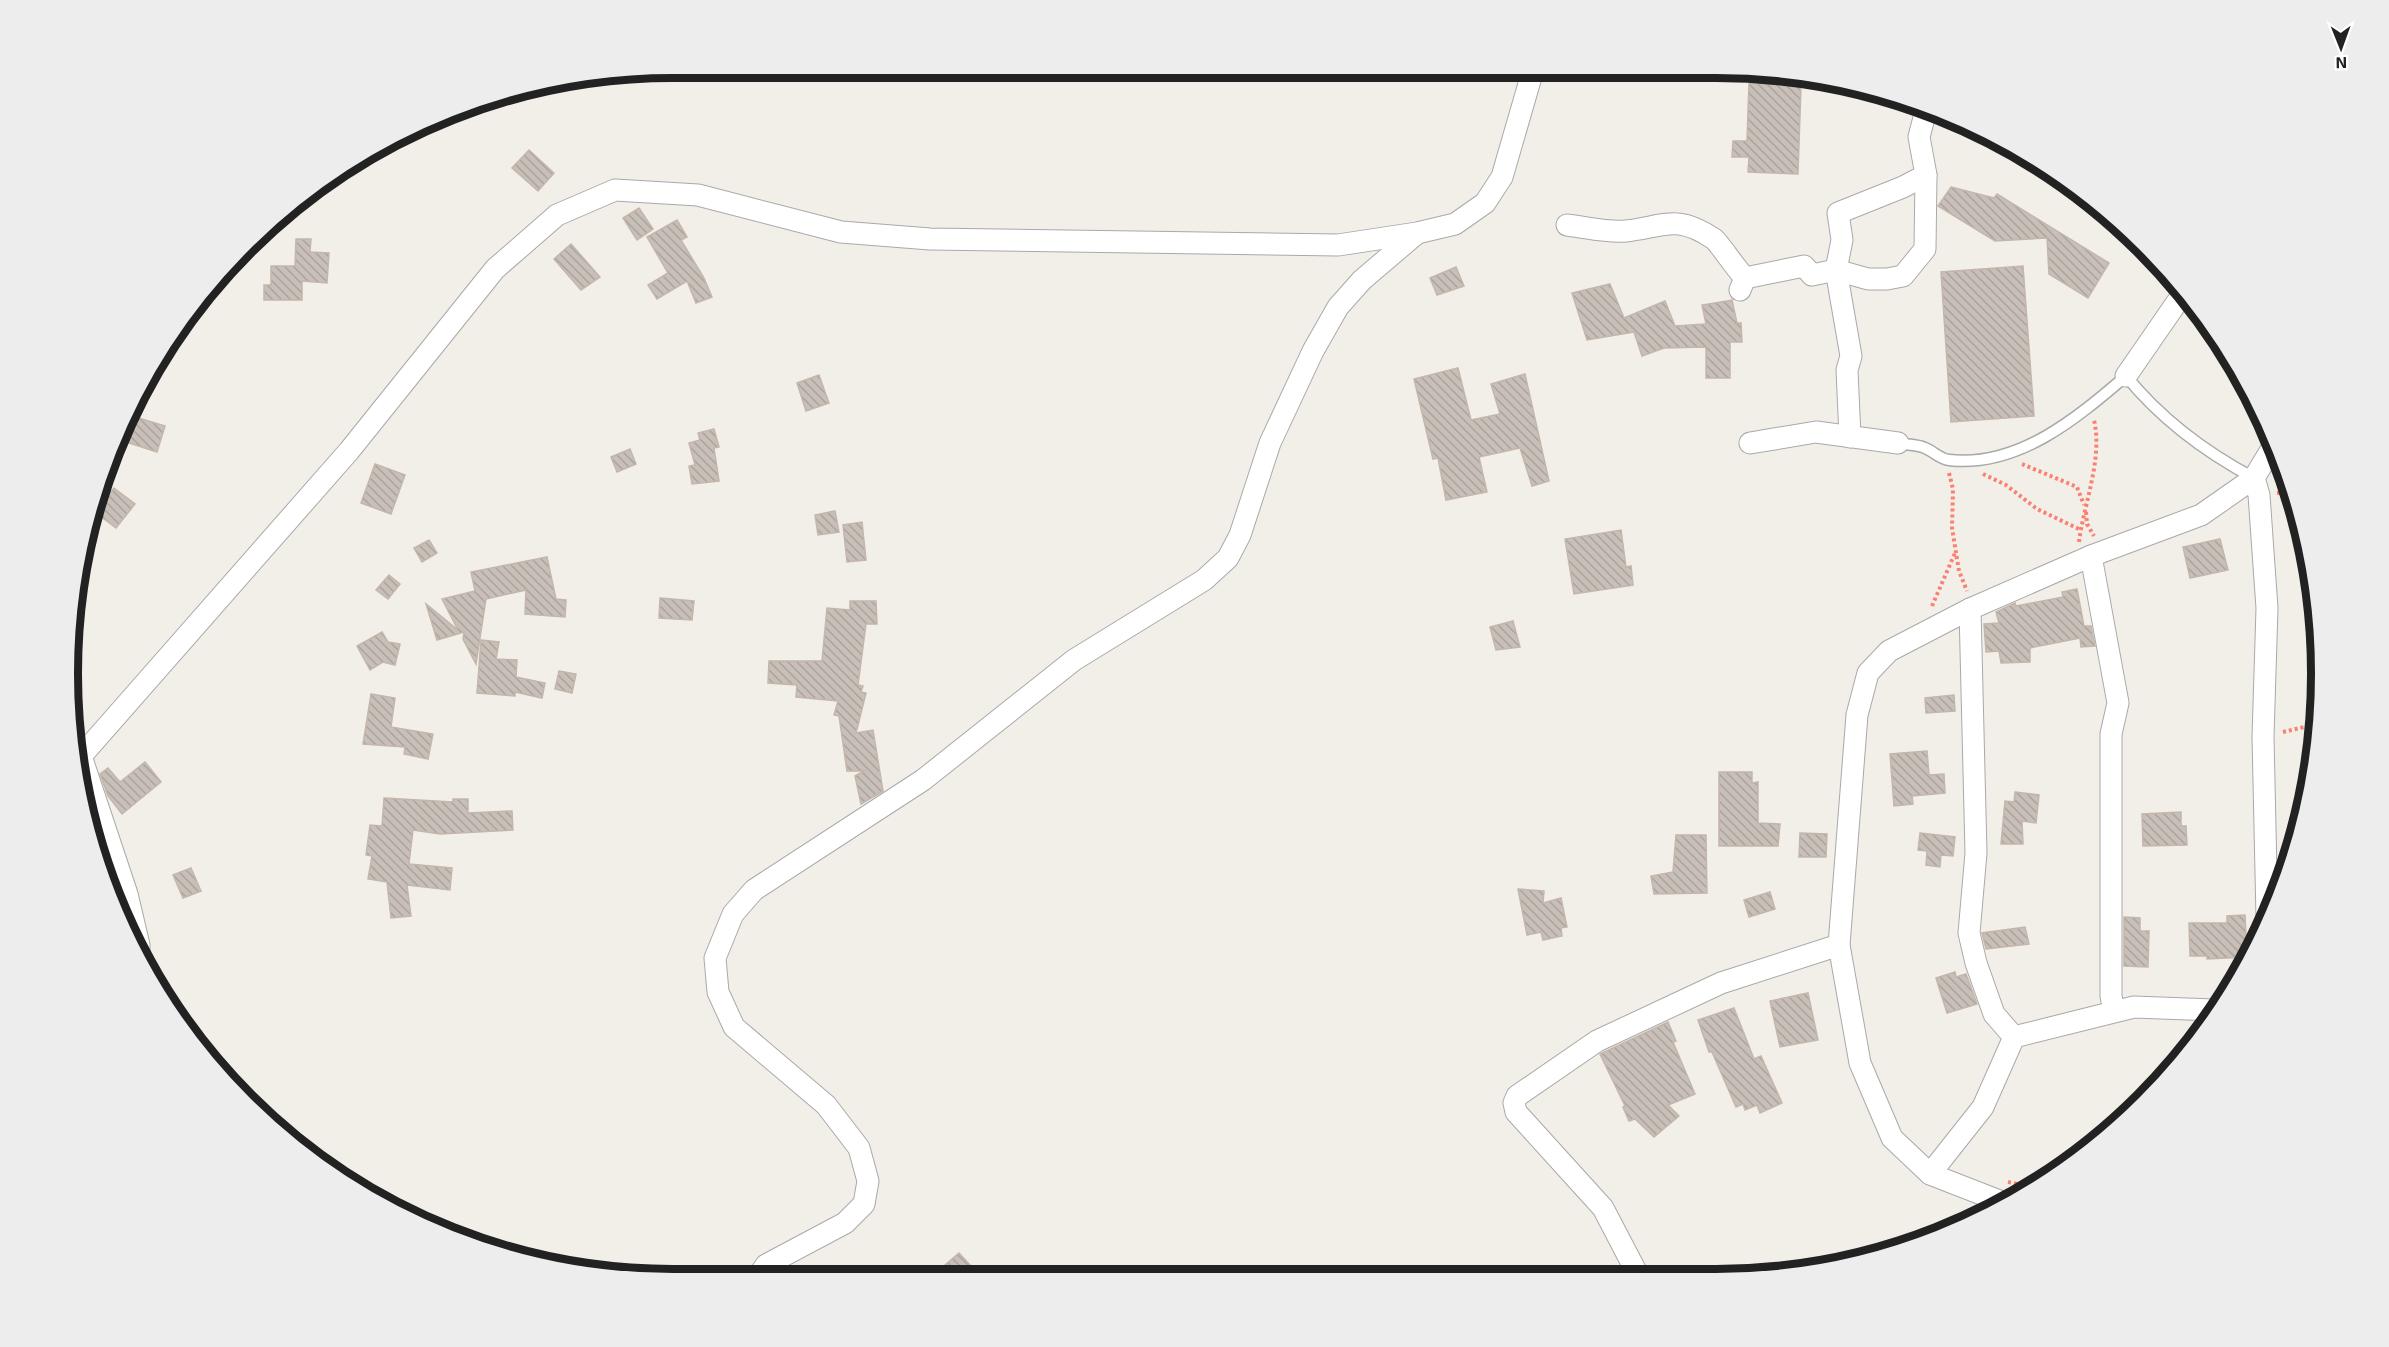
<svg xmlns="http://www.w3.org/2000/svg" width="2389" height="1347" font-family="'Exo 2',sans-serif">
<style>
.building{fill:url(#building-back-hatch);stroke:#c4b6ab;stroke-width:1.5}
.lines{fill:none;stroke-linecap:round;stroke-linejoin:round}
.lane-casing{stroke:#a9a9a9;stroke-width:13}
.street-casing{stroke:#a9a9a9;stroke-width:23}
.path{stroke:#fa8072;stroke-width:4;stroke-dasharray:3 3;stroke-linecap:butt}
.lane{stroke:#fff;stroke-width:10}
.street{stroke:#fff;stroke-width:21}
.rim{fill:none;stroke:#222;stroke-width:8}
</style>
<defs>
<pattern id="building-back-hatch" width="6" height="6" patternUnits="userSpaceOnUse" patternTransform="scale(1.5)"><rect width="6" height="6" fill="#c7bfb8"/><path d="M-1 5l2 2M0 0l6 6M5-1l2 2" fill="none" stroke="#aba49e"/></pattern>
</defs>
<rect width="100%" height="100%" fill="#f2efe9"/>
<g class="building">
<path d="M1749,83L1801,85L1798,174L1748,172L1749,157H1732L1733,141H1747Z"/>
<path d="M529,150L554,173L538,191L512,168Z"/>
<path d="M1951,187L1994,198L1997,194L2109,263L2088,298L2049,274L2047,238L1995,241L1938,206Z"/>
<path d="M639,208L653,229L637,240L623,218Z"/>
<path d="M677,220L687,237L681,240L704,278L712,297L696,303L687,281L657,299L648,285L668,273L647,237Z"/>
<path d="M296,239H311L310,252L329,253L327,283L302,281V300H264V285H271V266H295Z"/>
<path d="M571,244L600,277L581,290L554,259Z"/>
<path d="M2023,266L2034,416L1951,422L1941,272Z"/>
<path d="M1456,267L1464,286L1437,295L1430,278Z"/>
<path d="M1610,284L1624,318L1665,301L1675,326L1706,324L1702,305L1732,300L1737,323H1741L1742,342H1730V378H1706V347L1664,348L1642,356L1634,332L1587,340L1572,293Z"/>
<path d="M1458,368L1471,420L1500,414L1491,384L1525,374L1549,481L1532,486L1520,448L1479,457L1487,492L1446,500L1438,458L1433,459L1414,379Z"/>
<path d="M819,375L829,403L806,411L797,383Z"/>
<path d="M132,416L165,426L157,452L123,441Z"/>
<path d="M714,429L719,447L714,448L719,481L692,484L689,466L695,465L689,443L700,440L698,433Z"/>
<path d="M630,449L636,464L617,472L611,457Z"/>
<path d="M375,464L405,475L391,514L361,503Z"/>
<path d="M114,488L135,504L116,528L95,512Z"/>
<path d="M835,511L839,532L818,535L815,515Z"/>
<path d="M862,522L866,560L847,562L843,525Z"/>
<path d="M1621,530L1626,567L1631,566L1633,585L1574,594L1565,539Z"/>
<path d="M2220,539L2228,570L2190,578L2183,547Z"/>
<path d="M429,540L437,553L422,562L414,548Z"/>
<path d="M547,557L556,599L566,600L565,617L525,614L526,590L486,599L476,664L463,639L464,632L437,640L426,604L458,630L442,599L475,591L471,572Z"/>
<path d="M389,575L400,584L388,599L376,590Z"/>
<path d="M2077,589L2084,626H2091L2095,646L2081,647L2080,638L2030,648V662L2001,663L1999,651L1986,652L1984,624L1999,623L1996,612L2015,603L2016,606L2063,597L2062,592Z"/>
<path d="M660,598L694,601L692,620L659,618Z"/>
<path d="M850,601H876L877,624H866L858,685L863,686L861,692L866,693L856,733L873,730L883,791L861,804L855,776L864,771H847L839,716L834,715L838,701L796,697L797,685L768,683L769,661H822L827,608L850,610Z"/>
<path d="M1513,621L1520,647L1496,650L1490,627Z"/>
<path d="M382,632L388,642L400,644L395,665L383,662L370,670L357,646Z"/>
<path d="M481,640L499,642L496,659L517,660L516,677L545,683L542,698L515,692V696L477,693Z"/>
<path d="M559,671L576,674L572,693L555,689Z"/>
<path d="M371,694L395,698L391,727L433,734L428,759L404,754L405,747L363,744Z"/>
<path d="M1954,695L1955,711L1926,713L1925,698Z"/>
<path d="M1927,751L1929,775L1944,774L1945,793L1912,796L1913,804L1894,806L1890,754Z"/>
<path d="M145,762L161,782L122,814L108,796L100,774L108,768L120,782Z"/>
<path d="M1719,772H1752V783L1758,782V823L1780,824L1778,846H1719Z"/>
<path d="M2015,792L2039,795L2036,823L2022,821L2023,844H2001L2005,801L2014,802Z"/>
<path d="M384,798L453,802V799H468V813L512,811L513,830L440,834L413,830L409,864L452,868L450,890L407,885L411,916L391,918L387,882L368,879L372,856L366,855L370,825L382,826Z"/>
<path d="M2181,812V826H2186L2187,845L2143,846L2142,814Z"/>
<path d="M1800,833L1827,834L1826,857H1799Z"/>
<path d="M1920,833L1955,837L1953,856L1941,855L1940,867L1926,865L1927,851L1918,850Z"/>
<path d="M1676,835H1706L1707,893L1654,894L1651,876L1673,872Z"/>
<path d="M191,868L201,891L183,898L173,875Z"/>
<path d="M1518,889L1544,891L1543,903L1561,898L1567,927L1561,928L1562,936L1543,940L1541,932L1527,935Z"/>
<path d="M1770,892L1775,909L1749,917L1744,900Z"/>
<path d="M2245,915L2247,957L2207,959V956H2190L2189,923H2227V916Z"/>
<path d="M2124,917L2140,918V931H2149L2148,967L2124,966Z"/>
<path d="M2025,927L2029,944L1986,949L1982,933Z"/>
<path d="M1955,972L1956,977L1966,974L1977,1004L1947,1013L1936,978Z"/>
<path d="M1808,993L1818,1040L1780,1047L1770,1001Z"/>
<path d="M1734,1008L1754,1059L1761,1056L1782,1103L1760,1113L1757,1105L1745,1110L1743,1104L1736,1107L1712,1052H1709L1698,1020Z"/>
<path d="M1668,1022L1676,1041L1673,1042L1695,1094L1668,1105L1679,1116L1654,1137L1635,1119L1629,1121L1623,1107L1625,1106L1600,1054Z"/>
<path d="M959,1253L981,1277H931Z"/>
</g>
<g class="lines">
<g class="lane-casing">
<path id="lane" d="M1898,443C1906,445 1917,444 1925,448C1933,451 1940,459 1949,460C2018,468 2077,418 2126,376C2161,419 2205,452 2254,478"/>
</g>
<g class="street-casing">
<g id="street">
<path d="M1567,225C1585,227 1608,233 1626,231C1666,226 1677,214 1714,239C1719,243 1737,270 1745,278"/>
<path d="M1740,290L1745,278L1804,266L1812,275L1836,270L1868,279H1887L1903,276L1925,249L1926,175"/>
<path d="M2126,376L2184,292"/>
<path d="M1850,437L1847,370L1851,356L1836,270L1842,240L1838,213L1903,187L1926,175L1919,137L1926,110"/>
<path d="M1750,443L1816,432L1898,443"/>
<path d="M2091,556L2118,703L2111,734V996L2114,1011"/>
<path d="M1970,609L1976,853L1969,933L1976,963L1994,1014L2014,1037"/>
<path d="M81,756L127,894L139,945V957"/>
<path d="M75,763L349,451L495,269L557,215L615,190L698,195L841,232L930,239L1338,245L1417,233L1455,224L1485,203L1502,177L1533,70"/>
<path d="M2267,918L2263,737L2267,608L2259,495L2254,478L2274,445"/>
<path d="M1930,1174L1983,1107L2014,1037L2134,1007L2214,1010"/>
<path d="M2002,1202L1930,1174L1892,1138L1860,1063L1839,945L1857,715L1868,673L1889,651L1970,609L2091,556L2201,515L2254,478"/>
<path d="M1638,1275L1603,1208L1516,1112L1514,1103L1517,1096L1597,1041L1721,983L1839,945"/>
<path d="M757,1278L766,1265L845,1223L864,1204L868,1181L859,1148L826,1105L734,1027L718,992L715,958L733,914L754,890L923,780L1074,660L1204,580L1228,558L1240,535L1270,443L1313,351L1338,307L1362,280L1416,234"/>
</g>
</g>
<g class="path">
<path d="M2022,464L2077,487L2084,505"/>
<path d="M1949,473L1953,489L1952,528L1959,571L1967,591"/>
<path d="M1983,474L2006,485L2037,509L2081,530"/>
<path d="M2277,493L2291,492"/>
<path d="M2086,512L2087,524L2094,536"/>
<path d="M2079,542C2084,503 2103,459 2094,420"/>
<path d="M1932,606L1955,553"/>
<path d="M2283,732L2317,724"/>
<path d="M2008,1182L2033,1187"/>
</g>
<use href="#lane" class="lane"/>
<use href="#street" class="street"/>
</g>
<path d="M0 0H2389V1347H0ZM673 78H1716A595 595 0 0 1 2311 673V674A595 595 0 0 1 1716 1269H673A595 595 0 0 1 78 674V673A595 595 0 0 1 673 78Z" fill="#ededed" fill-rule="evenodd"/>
<path class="rim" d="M673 78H1716A595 595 0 0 1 2311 673V674A595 595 0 0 1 1716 1269H673A595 595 0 0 1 78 674V673A595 595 0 0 1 673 78Z"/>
<g transform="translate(2341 48) rotate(179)" stroke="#ffffff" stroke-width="4.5" paint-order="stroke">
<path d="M0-4.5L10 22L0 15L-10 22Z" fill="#222222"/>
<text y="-9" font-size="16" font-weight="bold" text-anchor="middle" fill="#222222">N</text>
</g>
</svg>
